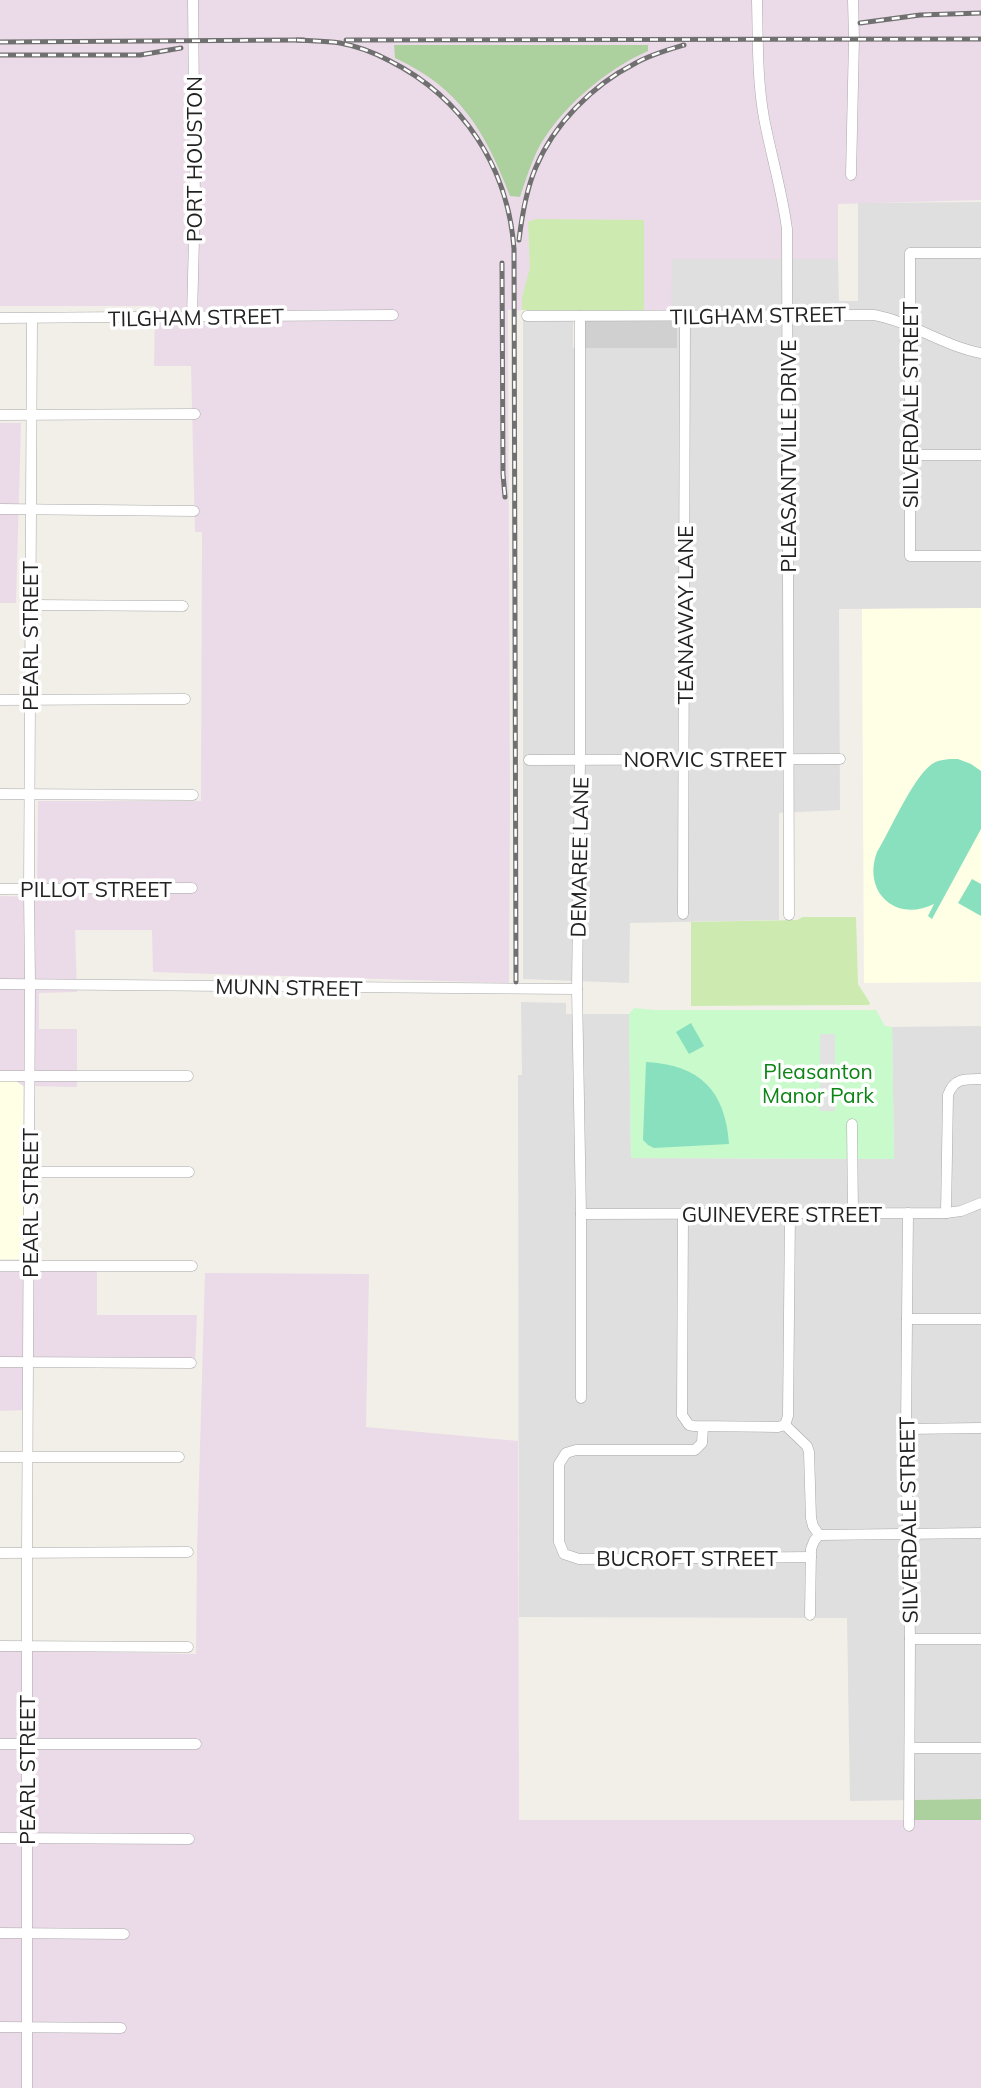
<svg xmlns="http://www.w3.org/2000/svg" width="981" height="2088" font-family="Mulish,sans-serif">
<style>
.residential{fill:#e0dfdf}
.industrial{fill:#ebdbe8}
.education{fill:#ffffe5}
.religious{fill:#d0d0d0}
.grass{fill:#cdebb0}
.forest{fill:#add19e}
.park{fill:#c8facc}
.pitch{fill:#88e0be}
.parking{fill:#e2e2e2}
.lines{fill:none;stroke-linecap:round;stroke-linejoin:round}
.minor-casing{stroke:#a9a9a9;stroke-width:11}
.minor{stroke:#fff;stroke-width:10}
.rail-casing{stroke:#707070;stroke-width:5}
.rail{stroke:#fff;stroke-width:2.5;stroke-dasharray:8;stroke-linecap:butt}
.labels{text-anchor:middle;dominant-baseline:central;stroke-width:7;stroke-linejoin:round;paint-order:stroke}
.street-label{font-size:21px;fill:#222;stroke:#fff}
.park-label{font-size:21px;fill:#0c8416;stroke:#fff}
</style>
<rect width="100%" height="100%" fill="#f2efe9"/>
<g class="residential">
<path d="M981,202V608L839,609L840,810L779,813V920L630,923L629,983L523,979V320H573V348H677V320L671,311V259H838L839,301H858V203Z"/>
<path d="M521,1002L566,1003V1014H629L631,1158L894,1159L892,1027L981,1026V1799L850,1801L847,1618L519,1617L518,1075H522Z"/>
</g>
<g class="industrial">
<path d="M0,0H981V200L838,204V259H672L671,311L508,310L510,801L509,983L153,972L152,930H75L77,992L39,993V1029H77V1087L23,1086L16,1081H0V896L37,897L38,801H201L202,532H195L191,366H154L155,306H0Z"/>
<path d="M0,423H21L16,603H0Z"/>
<path d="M97,1270V1315H197L195,1367L26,1365V1410L0,1411V1272Z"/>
<path d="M205,1273L369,1274L366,1427L518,1441L519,1820H981V2088H0V1650L196,1654L197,1551Z"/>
</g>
<g class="education">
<path d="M981,608V982L864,983L862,609Z"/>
<path d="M0,1081H16L23,1086V1257L20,1259H0Z"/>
</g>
<path class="religious" d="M583,320H677V348H582Z"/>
<g class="grass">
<path d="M536,219L644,220V311L522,310V297L530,268L528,222Z"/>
<path d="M803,917H856L858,984L870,1003L869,1005L691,1006V922L797,920Z"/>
</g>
<g class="forest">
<path d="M394,45H648V51C606,69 558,110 537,151C530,166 525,182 520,197L510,196C485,131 460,88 395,58Z"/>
<path d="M981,1799V1820H914V1800Z"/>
</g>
<path class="park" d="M634,1008L654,1010H876L885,1026L892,1027L894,1159L631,1158L629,1014Z"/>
<g class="pitch">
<path d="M958,759L971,764L981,771V829L932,919L928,916L934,904C896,923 862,892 877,852C890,831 913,777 932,764C940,759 949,759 958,759Z"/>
<path d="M972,879L981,884V916L958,903Z"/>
<path d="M691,1023L704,1046L689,1054L676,1032Z"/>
<path d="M646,1062C700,1065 725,1090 729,1144L654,1148L648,1145L643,1140Z"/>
</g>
<rect class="parking" x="820" y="1034" width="15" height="77"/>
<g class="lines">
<g class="minor-casing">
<g id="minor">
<path d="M757,0C758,39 757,79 764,118C771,155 782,191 787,229L789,915"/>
<path d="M851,175L854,39L853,0"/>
<path d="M981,253H910V556H981"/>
<path d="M527,316L874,315C912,322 943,346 981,353"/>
<path d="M580,316V759L577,989L581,1214V1398"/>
<path d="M192,317L195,200L193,0"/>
<path d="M0,318L393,315"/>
<path d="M0,415L195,414"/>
<path d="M909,455H981"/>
<path d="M0,509L194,511"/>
<path d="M31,605L183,606"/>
<path d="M0,700L185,699"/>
<path d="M529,760L840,759"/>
<path d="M0,794L193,795"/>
<path d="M0,889L192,888"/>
<path d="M683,914L685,316"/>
<path d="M0,984L577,989"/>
<path d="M0,1076H188"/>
<path d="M852,1124L853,1214"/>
<path d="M30,1172H189"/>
<path d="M908,1213L906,1429L910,1639L909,1826"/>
<path d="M946,1213L948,1095C954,1078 965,1079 981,1079"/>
<path d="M581,1214L946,1213L961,1211L981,1203"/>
<path d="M683,1214L682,1415L689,1425L694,1426L778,1427L785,1425"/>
<path d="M0,1266H192"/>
<path d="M907,1319H981"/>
<path d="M0,1362L191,1363"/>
<path d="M785,1425L788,1416L790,1214"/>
<path d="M785,1425L807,1446L809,1452L811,1518L813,1526L819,1535"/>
<path d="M703,1427L702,1443L695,1450H576L566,1453L559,1464V1542L564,1554L579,1559L811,1557"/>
<path d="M906,1429L981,1428"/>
<path d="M0,1457H179"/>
<path d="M819,1535L981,1533"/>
<path d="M0,1553L188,1552"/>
<path d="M810,1615L811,1549L814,1541L819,1535"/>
<path d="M910,1639H981"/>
<path d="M0,1646L188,1647"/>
<path d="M0,1744H196"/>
<path d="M910,1748H981"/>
<path d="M0,1838L189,1839"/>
<path d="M0,1933L124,1934"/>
<path d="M0,2027L121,2028"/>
<path d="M27,2088V1553L30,984L29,890L32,318"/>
</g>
</g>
<use href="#minor" class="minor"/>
<g class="rail-casing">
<g id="rail">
<path d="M860,23L920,15L981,13"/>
<path d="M297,40C311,41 326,41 340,43C357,46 375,53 390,61C463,98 508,167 514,249L516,982"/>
<path d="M346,40L981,39"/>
<path d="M0,42L304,40"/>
<path d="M0,55H140L181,48"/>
<path d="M519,240C522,215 526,190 536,167C554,124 593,85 634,64C649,55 667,50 684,45"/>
<path d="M502,263L503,474L505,497"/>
</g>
</g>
<use href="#rail" class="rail"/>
</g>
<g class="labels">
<g class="street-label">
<text transform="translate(194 159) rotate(-90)">PORT HOUSTON</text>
<text transform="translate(758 315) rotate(-1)">TILGHAM STREET</text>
<text transform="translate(196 317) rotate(-1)">TILGHAM STREET</text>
<text transform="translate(910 405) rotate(-90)">SILVERDALE STREET</text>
<text transform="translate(788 456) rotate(-90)">PLEASANTVILLE DRIVE</text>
<text transform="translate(685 615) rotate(-90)">TEANAWAY LANE</text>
<text transform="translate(30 636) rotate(-90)">PEARL STREET</text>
<text x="705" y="759">NORVIC STREET</text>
<text transform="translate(579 857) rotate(-89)">DEMAREE LANE</text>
<text x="96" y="889">PILLOT STREET</text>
<text transform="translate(289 987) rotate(1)">MUNN STREET</text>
<text transform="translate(30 1203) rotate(-90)">PEARL STREET</text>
<text x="782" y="1214">GUINEVERE STREET</text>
<text transform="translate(908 1520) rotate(-91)">SILVERDALE STREET</text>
<text x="687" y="1558">BUCROFT STREET</text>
<text transform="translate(27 1770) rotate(-90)">PEARL STREET</text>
</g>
<g class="park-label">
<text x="818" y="1071">Pleasanton<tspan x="818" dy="24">Manor Park</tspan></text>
</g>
</g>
</svg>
